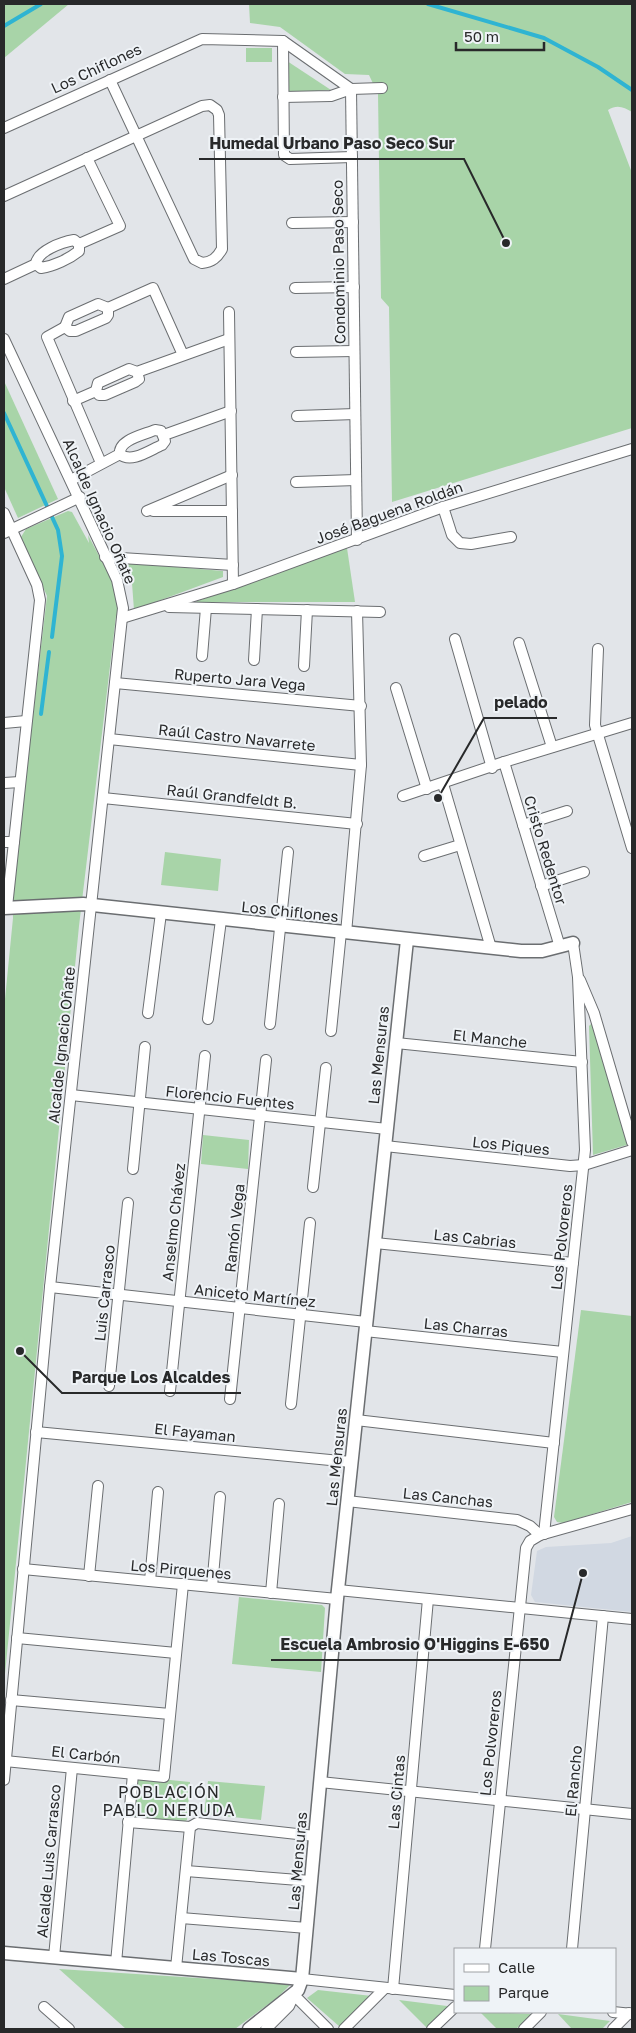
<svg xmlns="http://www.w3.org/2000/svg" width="636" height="2033" font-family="'Golos Text',sans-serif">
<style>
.built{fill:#d1d8e2}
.green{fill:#a8d4a8}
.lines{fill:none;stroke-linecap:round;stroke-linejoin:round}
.stream{stroke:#2fb4d2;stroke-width:4}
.minor-casing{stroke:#6b6e71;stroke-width:12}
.tertiary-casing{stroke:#6b6e71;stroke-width:15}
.minor{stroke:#fff;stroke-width:10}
.tertiary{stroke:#fff;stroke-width:12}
.labels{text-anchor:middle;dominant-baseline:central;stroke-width:4;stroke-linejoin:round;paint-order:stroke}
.street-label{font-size:15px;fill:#28292a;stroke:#eff3f7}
.neighbourhood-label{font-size:16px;letter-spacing:1px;fill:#28292a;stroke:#eff3f7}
.leader{fill:none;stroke:#28292a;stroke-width:2}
.callout-dot{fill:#28292a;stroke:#eff3f7;stroke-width:2}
.callout-label{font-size:16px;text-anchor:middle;font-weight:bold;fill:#28292a;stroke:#eff3f7;stroke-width:4;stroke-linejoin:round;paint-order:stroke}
</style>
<rect width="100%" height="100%" fill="#e2e5e9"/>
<path class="built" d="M632,1536V1612L535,1602L531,1595L537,1551L546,1547L611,1543Z"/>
<g class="green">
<path d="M4,4H69L4,58Z"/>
<path d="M249,4H632V112C624,107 617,104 608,110L632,173V428L392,502L389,307L381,298L378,94L369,75L345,74L280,27L250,23Z"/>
<rect x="246" y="48" width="26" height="14"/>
<path d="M287,61L331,90L287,93Z"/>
<path d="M4,381L58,499L18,518L4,487Z"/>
<path d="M68,511L72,512L89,543L88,535L116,588L120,614L116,616L79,926L4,1684V1009L13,918L12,894L47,596L21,537L26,529Z"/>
<path d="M347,548L355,602H195Z"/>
<path d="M118,562L223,571V577L134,610L132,583Z"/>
<path d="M165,852L221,859L218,891L161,885Z"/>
<path d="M592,1023L630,1144L593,1155L589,1026Z"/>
<path d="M203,1135L249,1140L248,1169L201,1164Z"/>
<path d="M581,1310L632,1316V1502L563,1523L557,1522L554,1517Z"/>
<path d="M239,1597L322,1605L325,1608L321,1672L232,1664Z"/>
<path d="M140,1777L190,1782L187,1820L180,1824L136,1820L132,1815L135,1780Z"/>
<path d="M208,1781L265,1786L261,1820L204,1814Z"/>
<path d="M59,1969L291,1984L278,1997L235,2029H126Z"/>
<path d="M318,1990L372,1996L340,2027L307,1998Z"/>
<path d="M399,2000L455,2007L428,2029Z"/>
<path d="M480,2012L532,2014L516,2029H497Z"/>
<path d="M558,2014L610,2021L602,2029H572Z"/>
</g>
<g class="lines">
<g class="stream">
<path d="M428,4L544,38L598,67L632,90"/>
<path d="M4,26L41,4"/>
<path d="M4,413L58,530L62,556L52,637"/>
<path d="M41,714L49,652"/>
</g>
<g class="minor-casing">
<g id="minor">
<path d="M283,41L284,155L290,159L352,157"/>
<path d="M351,89L357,540"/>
<path d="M283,97L331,96L351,89L382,88"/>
<path d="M4,128L202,39L283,41L351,89"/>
<path d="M4,196C70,166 136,136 202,106L210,105L217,110L219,115L222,249C217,258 212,262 202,263L194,259L110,80"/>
<path d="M292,223L353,222"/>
<path d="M74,240L79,244V251C69,259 54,266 41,268L36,264C37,251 62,242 74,240Z"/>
<path d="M79,244L120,226L87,158"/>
<path d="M4,279L36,264"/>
<path d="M295,288L354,287"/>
<path d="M98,304L108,308V315L106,318L76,331H70L65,327L69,317Z"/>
<path d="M108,308L153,288L183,355"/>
<path d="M229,312L233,584"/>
<path d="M65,327L47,337L101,463"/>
<path d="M4,339L117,580L123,608L50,1287L4,1780"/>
<path d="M296,352L354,351"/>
<path d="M137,372L139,379L135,382L105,395H99L96,391L98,383L129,369L137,372L229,339"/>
<path d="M73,401L96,391"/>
<path d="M297,416L355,414"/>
<path d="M155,430L161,431L165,441L162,445C150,450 131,464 120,454C118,440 143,435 155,430Z"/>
<path d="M164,435L231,411"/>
<path d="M71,480L120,454"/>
<path d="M296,482L356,480"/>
<path d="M443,507L452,535L460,543L471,544L511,537"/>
<path d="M147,511L232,475"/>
<path d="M153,511H232"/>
<path d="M4,513L37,585L40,600L7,907"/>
<path d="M4,533L80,497"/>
<path d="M105,557L233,565"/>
<path d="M169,607L380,612"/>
<path d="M122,618L233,584L443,507L632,449"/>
<path d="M455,639L492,768"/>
<path d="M519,643L552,747"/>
<path d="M598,649L595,725L632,848"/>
<path d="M202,656L206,608"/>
<path d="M254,660L257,609"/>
<path d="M304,666L307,610"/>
<path d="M115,683L361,706"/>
<path d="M396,688L427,789"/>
<path d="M4,723L26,721"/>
<path d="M109,739L361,765"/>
<path d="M504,762L560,947"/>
<path d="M4,783L20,782"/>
<path d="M443,784L491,948"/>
<path d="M403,796L504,762L632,723"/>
<path d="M103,798L357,824"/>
<path d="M523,825L567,811"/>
<path d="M4,842H14"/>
<path d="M424,856L460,845"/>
<path d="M541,886L584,872"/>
<path d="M346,933L361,765L357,611"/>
<path d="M580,980L594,1013L632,1142"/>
<path d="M148,1013L161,913"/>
<path d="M208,1019L221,920"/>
<path d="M270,1024L288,852"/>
<path d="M331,1031L341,932"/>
<path d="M396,1043L582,1062"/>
<path d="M71,1095L387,1129"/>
<path d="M385,1146L570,1166L584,1165L632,1150"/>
<path d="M133,1169L145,1047"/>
<path d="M313,1187L326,1068"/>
<path d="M375,1243L573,1263"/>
<path d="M50,1287L366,1322"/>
<path d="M365,1331L563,1352"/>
<path d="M109,1386L128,1203"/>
<path d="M170,1391L205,1056"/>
<path d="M230,1399L266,1060"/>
<path d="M291,1404L310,1223"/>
<path d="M356,1420L554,1443"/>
<path d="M36,1432L351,1462"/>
<path d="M347,1501L517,1520L530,1526L540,1535"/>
<path d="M544,1534L585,1150L578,977L573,943"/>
<path d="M23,1569L337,1599"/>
<path d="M89,1576L98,1486"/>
<path d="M150,1581L158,1492"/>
<path d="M212,1587L220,1497"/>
<path d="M338,1590L632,1619"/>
<path d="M271,1593L279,1504"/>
<path d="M17,1638L176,1653"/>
<path d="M11,1700L170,1714"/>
<path d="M5,1761L164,1777L183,1584"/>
<path d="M320,1782L632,1814"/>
<path d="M128,1822L190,1827L197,1823L315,1836"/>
<path d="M186,1871L311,1881"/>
<path d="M181,1918L307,1928"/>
<path d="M485,1949L526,1548L530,1541L540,1535L632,1509"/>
<path d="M572,1949L603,1616"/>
<path d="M54,1957L72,1768"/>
<path d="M116,1963L133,1774"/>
<path d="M176,1968L190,1827"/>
<path d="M302,1979L455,1995"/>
<path d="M393,1989L428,1599"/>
<path d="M44,2007L69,2029"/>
<path d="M613,2012L632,2014"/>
<path d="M266,2029L289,2006L294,1995L328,2029"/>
<path d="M344,2029L385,1988"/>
<path d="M432,2029L455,2007"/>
<path d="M524,2029L541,2012"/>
<path d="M613,2029L629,2013"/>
</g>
</g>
<g class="tertiary-casing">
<g id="tertiary">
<path d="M4,908L83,904L521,951H542L573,943"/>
<path d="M4,1953L302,1979"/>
<path d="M249,2029L298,1990L302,1979L337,1599L407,940"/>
</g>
</g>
<use href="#minor" class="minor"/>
<use href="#tertiary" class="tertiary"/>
</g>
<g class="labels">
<g class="street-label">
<text transform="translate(96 68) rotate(-25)">Los Chiflones</text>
<text transform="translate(338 262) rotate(-91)">Condominio Paso Seco</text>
<text transform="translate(100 511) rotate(66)">Alcalde Ignacio Oñate</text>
<text transform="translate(389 512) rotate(-20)">José Baguena Roldán</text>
<text transform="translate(240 679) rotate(5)">Ruperto Jara Vega</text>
<text transform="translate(237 737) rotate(6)">Raúl Castro Navarrete</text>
<text transform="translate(232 796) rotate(6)">Raúl Grandfeldt B.</text>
<text transform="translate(546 850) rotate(73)">Cristo Redentor</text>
<text transform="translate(290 911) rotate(6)">Los Chiflones</text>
<text transform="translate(490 1038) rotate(6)">El Manche</text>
<text transform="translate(61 1045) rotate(-84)">Alcalde Ignacio Oñate</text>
<text transform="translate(378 1055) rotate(-84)">Las Mensuras</text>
<text transform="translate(230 1097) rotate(6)">Florencio Fuentes</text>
<text transform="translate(511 1145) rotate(6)">Los Piques</text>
<text transform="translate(173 1222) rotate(-84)">Anselmo Chávez</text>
<text transform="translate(234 1228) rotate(-84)">Ramón Vega</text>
<text transform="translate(561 1237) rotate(-84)">Los Polvoreros</text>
<text transform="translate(475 1238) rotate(6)">Las Cabrias</text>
<text transform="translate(104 1293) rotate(-84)">Luis Carrasco</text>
<text transform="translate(255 1295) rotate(6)">Aniceto Martínez</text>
<text transform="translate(466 1327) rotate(6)">Las Charras</text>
<text transform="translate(195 1432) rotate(6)">El Fayaman</text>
<text transform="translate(336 1457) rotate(-84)">Las Mensuras</text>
<text transform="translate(448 1497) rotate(6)">Las Canchas</text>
<text transform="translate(181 1569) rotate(5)">Los Pirquenes</text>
<text transform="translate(490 1743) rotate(-84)">Los Polvoreros</text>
<text transform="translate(86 1754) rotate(6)">El Carbón</text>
<text transform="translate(573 1781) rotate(-85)">El Rancho</text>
<text transform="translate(396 1792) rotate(-85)">Las Cintas</text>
<text transform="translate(48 1861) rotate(-85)">Alcalde Luis Carrasco</text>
<text transform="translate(297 1861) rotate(-85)">Las Mensuras</text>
<text transform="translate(231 1957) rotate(5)">Las Toscas</text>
</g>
<g class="neighbourhood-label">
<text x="169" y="1792">POBLACIÓN<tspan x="169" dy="18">PABLO NERUDA</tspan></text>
</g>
</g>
<path class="leader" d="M506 243L464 159H199M438 798L484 718H557M20 1351L62 1393H241M583 1573L560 1660H271"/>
<g class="callout-dot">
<circle cx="506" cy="243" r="5"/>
<circle cx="438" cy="798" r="5"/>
<circle cx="20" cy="1351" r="5"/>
<circle cx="583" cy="1573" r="5"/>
</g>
<g class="callout-label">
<text x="332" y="149">Humedal Urbano Paso Seco Sur</text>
<text x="521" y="708">pelado</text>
<text x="151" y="1383">Parque Los Alcaldes</text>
<text x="415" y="1650">Escuela Ambrosio O'Higgins E-650</text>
</g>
<rect width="636" height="2033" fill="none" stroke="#28292a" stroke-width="10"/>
<rect x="454" y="1948" width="162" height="65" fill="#eff3f7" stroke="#9fa2a5"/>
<rect x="464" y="1964" width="25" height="8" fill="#ffffff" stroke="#9fa2a5"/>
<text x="498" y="1973" font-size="15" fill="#28292a">Calle</text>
<rect x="464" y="1986" width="25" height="15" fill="#a8d4a8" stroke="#9fa2a5"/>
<text x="498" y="1998" font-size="15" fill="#28292a">Parque</text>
<path d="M456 42v8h88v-8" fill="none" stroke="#28292a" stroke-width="2.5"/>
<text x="464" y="42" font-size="15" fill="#28292a" stroke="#eff3f7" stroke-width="4" paint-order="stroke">50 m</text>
</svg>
